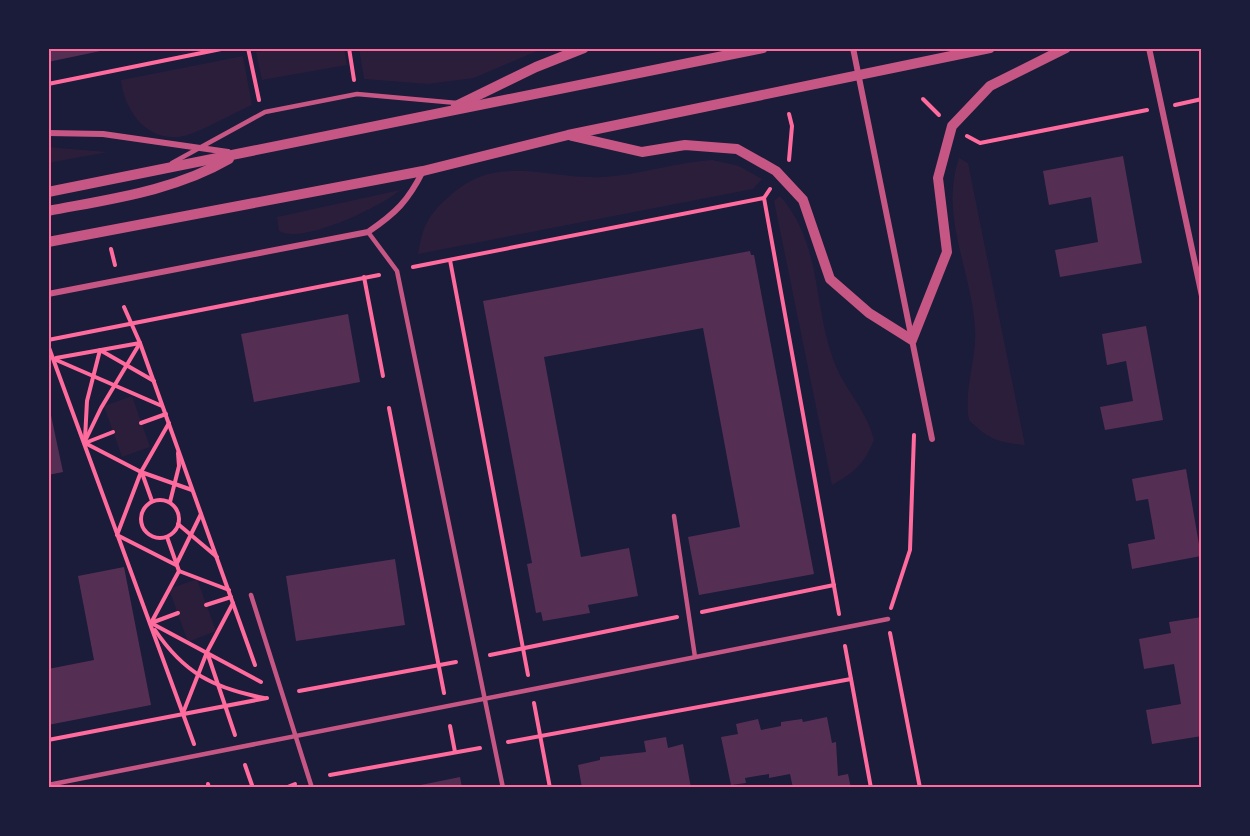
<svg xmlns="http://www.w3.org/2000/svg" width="1250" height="836" font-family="'Fira Sans',sans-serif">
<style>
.green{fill:#2a1e3b}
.building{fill:#542f53}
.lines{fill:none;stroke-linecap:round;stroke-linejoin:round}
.path{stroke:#ff6b9d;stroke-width:4}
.service{stroke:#c65784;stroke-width:4.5}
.minor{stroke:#c65784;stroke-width:6}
.tertiary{stroke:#c65784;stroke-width:10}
.neatline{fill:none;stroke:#ff6b9d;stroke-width:2}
</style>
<rect width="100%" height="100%" fill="#1b1b3a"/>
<g class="green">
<path d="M279,48H344L347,65L262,80L256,52Z"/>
<path d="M359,48H544L474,78L428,84L364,79Z"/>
<path d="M243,56L252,105C235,112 195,136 178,137C145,140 124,109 121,80Z"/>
<path d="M48,147L108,152L48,163Z"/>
<path d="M959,158L968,163L1025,445C1000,443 987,439 969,420C963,389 977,360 975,329C972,271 939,217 959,158Z"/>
<path d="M712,160L739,166L762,179L753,189L418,254C423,224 429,213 453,193C499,153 549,180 603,177C640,175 675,162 712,160Z"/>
<path d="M400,190C381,207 301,245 279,231L277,217Z"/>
<path d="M780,196C822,244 813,303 833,359C843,388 867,410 874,440C865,463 853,474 832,485L774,201Z"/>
<path d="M132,396L150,447L122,457L104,406Z"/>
<path d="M197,579L216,631L188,642L169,589Z"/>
</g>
<g class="building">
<path d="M48,48H110V49L48,62Z"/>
<path d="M1123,156L1142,263L1060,277L1055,250L1098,242L1091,197L1049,205L1043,171Z"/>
<path d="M750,251L751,255H754L814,574L699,595L688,537L740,527L703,328L544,357L581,557L629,548L638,596L588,605L590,613L543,621L541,612L536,613L527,564L532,563L483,301Z"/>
<path d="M348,314L360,382L254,402L241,334Z"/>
<path d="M1146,326L1163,420L1105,430L1100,407L1133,401L1126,361L1107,365L1102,334Z"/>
<path d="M48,401L63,472L48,475Z"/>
<path d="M1186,469L1201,556L1132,569L1128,544L1155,539L1148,499L1136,501L1132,479Z"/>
<path d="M395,559L405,625L296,641L286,576Z"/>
<path d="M124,567L151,705L48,725V669L94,660L78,576Z"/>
<path d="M1202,617V736L1152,744L1146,710L1181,704L1174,664L1144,669L1139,639L1171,633L1169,622Z"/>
<path d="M827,717L832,743L836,742L838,776L848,774L851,788H793L790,774L769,778V774L745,778L746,783L731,785L721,737L738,734L736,724L758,719L761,730L781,726V722L802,719L803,722Z"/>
<path d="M666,737L668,748L683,744L691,788H582L578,765L600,760V757L646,752L644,741Z"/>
<path d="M460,777L462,788H411V787Z"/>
</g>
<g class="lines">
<g class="path">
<path d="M248,48L259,100"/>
<path d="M349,48L354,80"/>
<path d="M48,84L226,48"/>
<path d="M923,99L939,115"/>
<path d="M1175,105L1202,99"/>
<path d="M967,136L980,143L1147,110"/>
<path d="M789,160L792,126L789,114"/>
<path d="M764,198L839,614"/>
<path d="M111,249L115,265"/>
<path d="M450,260L528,675"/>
<path d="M413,267L764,198L770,189"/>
<path d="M364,277L383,376"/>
<path d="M124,307L140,343L255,665"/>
<path d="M48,340L379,275"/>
<path d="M48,345L194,744"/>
<path d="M56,358L140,343"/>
<path d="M54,359L162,406"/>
<path d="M389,408L444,693"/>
<path d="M141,423L166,414"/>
<path d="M169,423L141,472L117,535L176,565L201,514"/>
<path d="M85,439L87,401L100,350L154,381"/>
<path d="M86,439L101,408L140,343"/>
<path d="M85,443L141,472L192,490"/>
<path d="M85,443L113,432"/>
<path d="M142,473L152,501"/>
<circle cx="160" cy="519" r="19"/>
<path d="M170,502L179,466L178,453"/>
<path d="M178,524L217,557"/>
<path d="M167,537L179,571"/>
<path d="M206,605L231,597"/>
<path d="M891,608L910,550L914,435"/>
<path d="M702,612L834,585"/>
<path d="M151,623L261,682"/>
<path d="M151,623L179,571L229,590"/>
<path d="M151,623L178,613"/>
<path d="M155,630C184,673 213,688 264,698"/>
<path d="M890,633L920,788"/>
<path d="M845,646L871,788"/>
<path d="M207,652L235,735"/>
<path d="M490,655L677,617"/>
<path d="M299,691L456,662"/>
<path d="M534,703L550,788"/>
<path d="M183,713L207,652L233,603"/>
<path d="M450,726L455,752"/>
<path d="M48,740L267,698"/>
<path d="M508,742L851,679"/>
<path d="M245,765L253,788"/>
<path d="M330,775L480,748"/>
<path d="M208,784L209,788"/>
<path d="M285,788L295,784"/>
</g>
<g class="service">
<path d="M172,163L265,112L357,94L457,103"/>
<path d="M368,232L397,271L503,788"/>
<path d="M674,516L695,657"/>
<path d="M251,595L312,788"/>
<path d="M48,785L888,619"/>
</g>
<g class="minor">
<path d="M853,48L932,439"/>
<path d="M1149,48L1202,296"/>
<path d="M48,133L103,134L228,152"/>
<path d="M48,294L368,232C396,213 408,201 423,171"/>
</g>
<g class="tertiary">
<path d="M456,106L536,67L584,48"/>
<path d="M572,136L642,152L685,145L737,149L776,171L803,200L830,279L869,313L912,340L947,252L938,178L952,126L990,86L1066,48"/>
<path d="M48,192L763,48"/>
<path d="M48,211C110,199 174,191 229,159"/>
<path d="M48,242L423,171L568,135L990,48"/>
</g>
</g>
<rect width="1250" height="836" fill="none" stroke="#1b1b3a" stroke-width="99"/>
<rect x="50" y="50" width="1150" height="736" class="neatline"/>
</svg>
